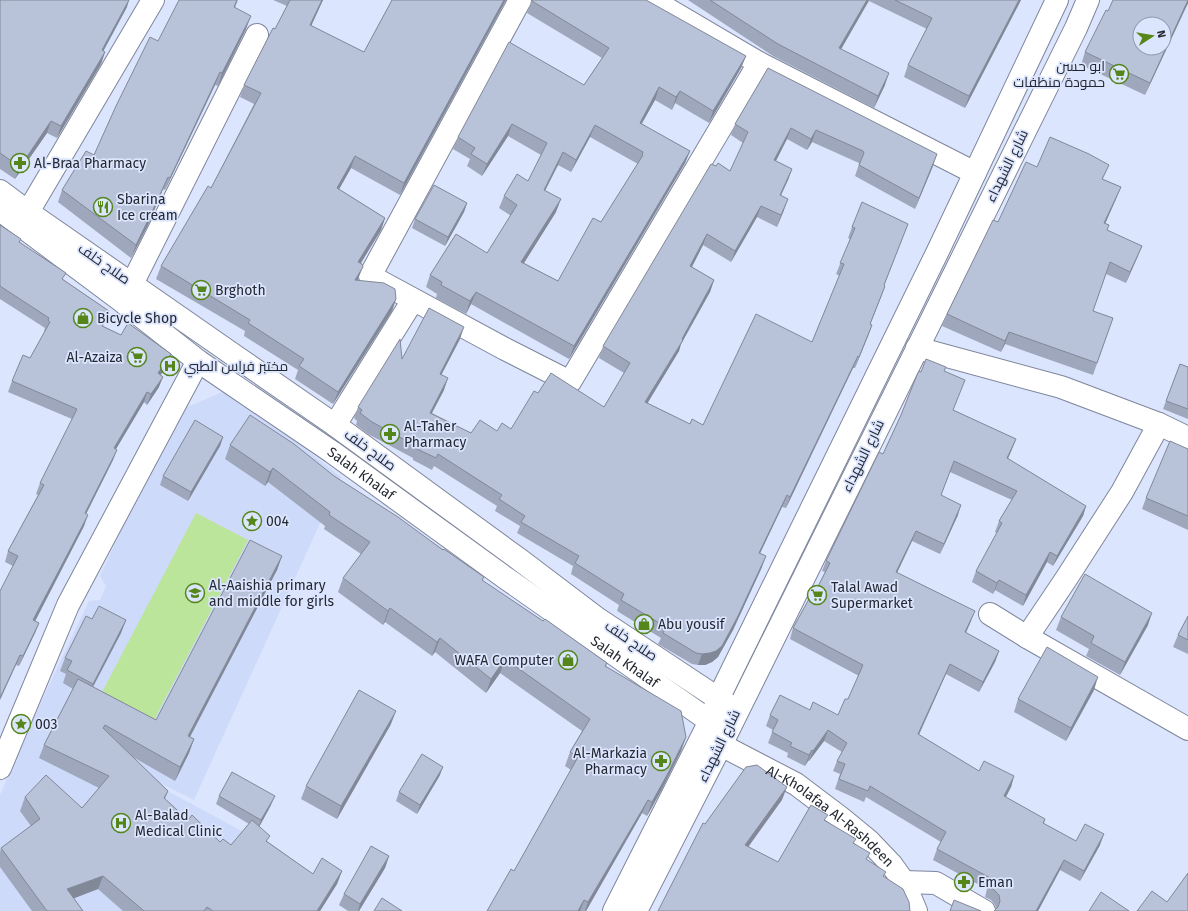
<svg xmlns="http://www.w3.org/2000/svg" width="1188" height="911" font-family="'Fira Sans',Cairo,sans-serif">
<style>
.built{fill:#cedaf9}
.green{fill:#bbe59a}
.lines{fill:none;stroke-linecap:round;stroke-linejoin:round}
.minor-casing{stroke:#7e869c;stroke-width:24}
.secondary-casing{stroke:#7e869c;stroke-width:24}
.minor{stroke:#fff;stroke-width:22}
.secondary{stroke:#fff;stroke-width:22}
.wall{fill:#9ea7bb;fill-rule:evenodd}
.shaded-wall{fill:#818898}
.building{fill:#b8c2d9;stroke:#818898;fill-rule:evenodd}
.labels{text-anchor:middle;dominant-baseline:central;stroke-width:3.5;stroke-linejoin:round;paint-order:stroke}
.poi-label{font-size:14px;fill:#242831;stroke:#dce5fe;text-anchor:start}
.street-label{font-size:14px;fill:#242831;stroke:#dce5fe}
</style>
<rect width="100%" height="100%" fill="#dce5fe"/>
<path class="built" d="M227,390L271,422L341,477L194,800L52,729L270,846L226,911H0V795L33,719L89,601L100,600L106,586L100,576L172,420L183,409Z"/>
<path class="green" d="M196,513L248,540L153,722L101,694Z"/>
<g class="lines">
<g class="minor-casing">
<g id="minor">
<path d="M520,0L370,276L505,349L570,382L759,63L652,0"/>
<path d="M759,63L975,173"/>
<path d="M28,212L153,0"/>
<path d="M132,284L257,35"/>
<path d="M917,348L1061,387L1159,424L1188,438"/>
<path d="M335,425L413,300"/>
<path d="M990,614L1027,637L1188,729"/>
<path d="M1027,637L1066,579L1122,492L1159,424"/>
<path id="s1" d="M721,745L796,784L841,818L869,841L891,864L904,882L916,911"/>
<path d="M0,768L68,605L198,361"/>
<path d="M904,882L936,883L984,911"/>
</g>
</g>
<g class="secondary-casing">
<g id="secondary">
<path d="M0,191L28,212L238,358L335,425L520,560L598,619L731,707"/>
<path id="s2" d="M0,210L123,302L198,361L332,452L507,579L721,729"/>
<path d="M614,911L710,721L718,699L936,255L1057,0"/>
<path d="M636,911L721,745L1076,28L1088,0"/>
</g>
</g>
<use href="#minor" class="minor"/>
<use href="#secondary" class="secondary"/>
</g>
<g class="wall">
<path d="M0,0L127,7L103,51L105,52L101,64L57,138L47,133L15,179L0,169Z"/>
<path d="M238,0L235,8L246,29L218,86L215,85L165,190L163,189L148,225L131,258L58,202L62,190L94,155L158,41Z"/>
<path d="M273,0H323L311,26L364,52L392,0H506L400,195L351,168L339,189L385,218L381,230L361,263L358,280L396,299L392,311L333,404L295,379L298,370L244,336L245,331L156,279L161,266L211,188L254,104L240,97L244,85L275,29L287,6Z"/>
<path d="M532,0L746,56L741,68L709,123L675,103L672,110L655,100L641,124L690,151L685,163L569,359L471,304L466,314L436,298L437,294L426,287L430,275L487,253L511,216L499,208L504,196L528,181L541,155L508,136L482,176L467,166L470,159L453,149L458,137L584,85L602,58L527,13ZM590,137L638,164L601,222L558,281L524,263L556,212L545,191L558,165L571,172Z"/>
<path d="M688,0H1021L965,108L904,77L908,65L927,29L869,1L841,49L885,85L874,108L773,56Z"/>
<path d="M1188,0V3L1145,95L1081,65L1085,52L1108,11Z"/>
<path d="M768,68L933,166L915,209L855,176L859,164V163L812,142L807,150L787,139L776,161L792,169L788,180L781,196L784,210L777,227L757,217L731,262L703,245L692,267L714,280L710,292L681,344L679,351L647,403L690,424L703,425L812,342L840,276L836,274L850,239L848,238L852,227L908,224L884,286H885L881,297L870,324L872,325L868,336L855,368H853L786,508L782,507L760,553L762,567L733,630L718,657L712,662L705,665H698L692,664L658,644L661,638L617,611L619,605L571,574L573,566L517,533L520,526L495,511L497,506L434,466L432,470L413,460V458L368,434L356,425L357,421L354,418L358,407L402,359L460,339L441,375L444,390L432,413L471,433L497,431L511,429L538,393L604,407L624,373L599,358L603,346L716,166L730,171L743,143L731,135L735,124Z"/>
<path d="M1037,167L1103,179L1121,187L1116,199L1105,224L1107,230L1142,246L1137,258L1126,283L1106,274L1093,311L1113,318L1093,375L1005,344L1001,352L942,326L947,314Z"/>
<path d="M467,203L464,212L445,246L412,228L415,219Z"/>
<path d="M0,225L64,280L109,311L103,326L121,335L171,354L168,365L160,375L159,387L147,405L144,402L116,449L113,460L86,514L84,526L35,621L39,623L35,633L19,666L16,665L13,566L5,562L8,551L38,495L36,494L40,483L72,419L8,392L12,381L30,358L45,331H44L45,328L0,299Z"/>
<path d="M1180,364L1188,367V419L1163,409Z"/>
<path d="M921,372H945L953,410L1016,439L1008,459L1086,506L1083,516L1053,566L1047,562L1023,606L995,590L993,594L972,582L976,571L997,533L995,532L999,521L1012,500L950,472L941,495L958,515L940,554L912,541L897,573L971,621L966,633L999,651L995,662L979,692L946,674L919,735L979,771L1014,776L1011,787L1005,797L1045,819L1044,824L1076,841L1100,845L1080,881L1060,870L1038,911H994L996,909L995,905L991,900L985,897L987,889L933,860L937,849L941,842L866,797L864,802L835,789L840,774L833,771L837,761L842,752L824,741L809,761H808L805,766L787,757L788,753L768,743L773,730L766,726L770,715L810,710L838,715L848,699L859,676L790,639L793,628L811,600L825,572L822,571L826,561L883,454Z"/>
<path d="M223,437L220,446L188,501L160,485L163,476Z"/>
<path d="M230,445L334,476L484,577L482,581L607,663L606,666L686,737L681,751L662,789L647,816L642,813L586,911H487L514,871L571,770L565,766L570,752L582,731L500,673L486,693L435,652L432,656L385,622L383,625L338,592L343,578L361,554L324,529L325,526L268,482L265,486L225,459Z"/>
<path d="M1188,449V530L1142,509L1146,498Z"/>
<path d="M282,556L277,570L190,737L194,739L189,753L175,781L131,756L168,791L165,799L188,820L220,842L231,845L249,824L216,804L219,796L271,805L259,827L268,842L313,874L342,871L337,884L320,911H123L98,889L73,898L83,911H32L0,867V852L1,848L31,826L20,811L25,797L82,808L99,788L39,758L44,745L73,689L63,683L66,674L60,671L65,658L126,620L121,633L93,687L156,720Z"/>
<path d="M1188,616V654L1173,647L1178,635Z"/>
<path d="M1061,617L1148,625L1120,675L1086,656L1089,649L1056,630Z"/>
<path d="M1094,690L1066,741L1014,712L1018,699Z"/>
<path d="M391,724L337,819L301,799L306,786Z"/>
<path d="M440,775L417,814L396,801L399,792Z"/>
<path d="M389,856L385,868L359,911H348L339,905L344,894Z"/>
</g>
<g class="shaded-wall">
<path d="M129,0L127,7L97,63L102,50Z"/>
<path d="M322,0H323L306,37L310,25Z"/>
<path d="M504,0H506L400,195L404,183Z"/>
<path d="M867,0H869L835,60L839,48Z"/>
<path d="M1019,0H1021L965,108L969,96Z"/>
<path d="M1188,0V3L1145,95L1150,83Z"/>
<path d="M251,16L246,29L218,86L222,73Z"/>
<path d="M105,52L101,64L57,138L61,126Z"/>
<path d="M746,56L741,68L709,123L713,111Z"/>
<path d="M220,72L215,85L165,190L170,178Z"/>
<path d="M889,73L885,85L874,108L878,96Z"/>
<path d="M659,87L655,100L635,136L640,123Z"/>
<path d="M680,91L675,103L672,110L676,97Z"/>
<path d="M51,121L47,133L15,179L20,167Z"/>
<path d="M512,124L508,136L482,176L487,164Z"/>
<path d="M595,125L590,137L571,172L576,160Z"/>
<path d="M791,128L787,139L770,172L774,160Z"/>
<path d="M816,130L812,142L807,150L811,139Z"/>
<path d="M690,151L685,163L569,359L574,346Z"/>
<path d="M563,152L558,165L539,202L544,190Z"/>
<path d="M937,154L933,166L915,209L919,198Z"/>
<path d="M355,156L351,168L333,200L337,188Z"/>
<path d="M1109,165L1104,176L1098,190L1102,179Z"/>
<path d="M792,169L788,180L775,206L780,195Z"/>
<path d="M168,177L148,225L131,258L136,245Z"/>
<path d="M1121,187L1116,199L1100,235L1104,223Z"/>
<path d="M561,199L556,212L517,274L521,262Z"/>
<path d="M788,199L784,210L777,227L781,215Z"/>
<path d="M467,203L464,212L445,246L448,237Z"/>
<path d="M761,206L757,217L731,262L735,251Z"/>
<path d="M385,218L381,230L354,274L358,262Z"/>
<path d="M707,234L703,245L686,278L690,266Z"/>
<path d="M1142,246L1137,258L1126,283L1130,272Z"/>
<path d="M363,267L358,279L351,292L355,280Z"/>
<path d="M714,280L710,292L681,344L679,351L641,414L645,402L682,339Z"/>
<path d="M885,286L881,297L866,335L870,324Z"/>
<path d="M476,292L471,304L466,314L470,301Z"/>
<path d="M396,299L392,311L333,404L338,392Z"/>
<path d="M872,325L868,336L855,368L859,357Z"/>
<path d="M464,327L460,339L436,385L440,374Z"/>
<path d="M1009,332L1005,344L1001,352L1005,341Z"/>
<path d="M171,354L168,365L154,384L158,373Z"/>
<path d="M858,356L853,368L786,508L790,497Z"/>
<path d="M163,377L159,387L147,405L151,394Z"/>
<path d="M448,378L444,390L426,424L430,413Z"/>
<path d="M147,392L144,402L110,459L114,448Z"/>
<path d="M223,437L220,446L188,501L191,492Z"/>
<path d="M1016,439L1012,449L1003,469L1007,458Z"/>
<path d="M117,450L113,460L81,524L85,513Z"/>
<path d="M273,468L268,482L265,486L270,472Z"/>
<path d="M787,495L782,507L755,564L759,553Z"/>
<path d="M961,505L958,515L940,554L944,544Z"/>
<path d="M1086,506L1083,516L1053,566L1057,556Z"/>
<path d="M88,515L84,526L30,631L33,620Z"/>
<path d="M916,531L912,541L892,583L896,572Z"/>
<path d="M1050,552L1047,562L1023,606L1026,595Z"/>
<path d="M282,556L277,570L183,750L188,736Z"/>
<path d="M766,556L762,567L733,630L718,657L712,662L705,665H698L702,654Z"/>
<path d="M999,580L995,590L993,594L997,583Z"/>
<path d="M390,608L385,622L383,625L388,611Z"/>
<path d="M975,611L971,621L961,643L965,632Z"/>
<path d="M1152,613L1148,625L1120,675L1125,662Z"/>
<path d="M126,620L121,633L88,696L93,684Z"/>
<path d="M39,623L35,633L19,666L23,656Z"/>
<path d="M440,638L435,652L432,656L437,642Z"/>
<path d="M999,651L995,662L979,692L983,682Z"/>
<path d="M20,655L16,665L0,700V698Z"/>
<path d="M505,659L500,673L486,693L491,679Z"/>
<path d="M950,664L946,674L914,745L918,734Z"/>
<path d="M1098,677L1094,690L1066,741L1071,728Z"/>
<path d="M396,711L391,724L337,819L341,806Z"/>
<path d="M828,730L824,741L809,761L813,751Z"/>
<path d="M686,737L681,751L662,789L647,816L652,802Z"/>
<path d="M194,739L189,753L175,781L180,767Z"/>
<path d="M812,750L808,761L805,766L809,755Z"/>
<path d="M443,767L440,775L417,814L420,805Z"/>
<path d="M1014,776L1011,787L1001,807L1004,796Z"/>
<path d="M787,787L782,800L741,857L745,845Z"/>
<path d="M275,796L271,805L258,829L261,820Z"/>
<path d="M648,800L642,813L586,911H585L588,902Z"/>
<path d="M1104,834L1100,845L1080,881L1084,871Z"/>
<path d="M389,856L385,868L359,911H358L360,904Z"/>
<path d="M1064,860L1060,870L1038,911H1036Z"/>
<path d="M342,871L337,884L320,911H317Z"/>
<path d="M103,876L98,889L62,903L67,889Z"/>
<path d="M584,900L580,911H578Z"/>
</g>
<g class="building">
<path d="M0,0H129L102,50L105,52L61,126L51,121L20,167L0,153Z"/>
<path d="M179,0H237L234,7L251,16L222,73L220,72L170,178L168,177L152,212L136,245L62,190L86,151L94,155L116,106L150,37L158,41Z"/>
<path d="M290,0H322L310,25L364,52L392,0H504L404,183L355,156L337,188L385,218L358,262L362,264L363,267L355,280L384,283L395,289L396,299L338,392L299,366L304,359L248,323L250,320L161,266L208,186L211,188L261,93L244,85L273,28L275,29Z"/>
<path d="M532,0H646L746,56L713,111L680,91L676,97L659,87L640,123L690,151L574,346L476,292L470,301L441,285L442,282L430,275L456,234L487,253L517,205L504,196L517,174L528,181L547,143L512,124L487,164L471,154L475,148L458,137L509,42L584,85L609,48L532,1ZM595,125L643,152L642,155H643L601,222L593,218L558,281L521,262L561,199L544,190L563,152L576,160Z"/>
<path d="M710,0H867L839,48L889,73L878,96L778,44Z"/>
<path d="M895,0H1019L969,96L908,65L932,18Z"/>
<path d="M1113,0H1188L1150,83L1085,52L1106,10L1108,11ZM1140,24H1164V48H1140Z"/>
<path d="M768,68L937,154L919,198L859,165L864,153L863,151L816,130L811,139L791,128L774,160L792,169L780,195L788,199L781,215L761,206L735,251L707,234L690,266L714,280L682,339L683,340L645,402L690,424L692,419L703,425L756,314L812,342L844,264L840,263L855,228L852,227L862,202L908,224L884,285L885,286L870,324L872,325L859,357L858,356L790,497L787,495L759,553L766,556L737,618L722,646L716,651L710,653L702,654L696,653L663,633L666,627L621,600L624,594L575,563L579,556L521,522L525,516L499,499L502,495L438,454L436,458L417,449L418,447L372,422L360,413L362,410L358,407L400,339L402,359L429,308L464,327L440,374L448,378L430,413L471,433L480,420L497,431L502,423L511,429L534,391L538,393L551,373L604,407L630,363L603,346L711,164L716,166L718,163L730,171L748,132L735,124Z"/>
<path d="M1050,137L1089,154L1109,165L1102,179L1121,187L1104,223L1109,225L1107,230L1142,246L1130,272L1110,262L1093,311L1113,318L1097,363L1009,332L1005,341L947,314L993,220L998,222L1026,162L1037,167Z"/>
<path d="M434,185L467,203L448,237L415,219Z"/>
<path d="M0,225L21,239L19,242L66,273L62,279L109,311L102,326L121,335L128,323L171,354L158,373L163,377L151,394L147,392L114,448L117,450L85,513L88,515L33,620L39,623L23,656L20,655L0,698V591L18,556L8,551L44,485L40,483L77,409L12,381L23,355L30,358L50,322L48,320L49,318L0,286Z"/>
<path d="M926,359L946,367L944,371L965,380L953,410L1016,439L1007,458L1086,506L1057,556L1050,552L1026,595L999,580L997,583L976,571L1002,523L999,521L1017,491L954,461L941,495L961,505L944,544L916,531L896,572L975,611L965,632L999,651L983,682L950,664L918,734L979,771L984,761L1014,776L1004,796L1045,819L1043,823L1076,841L1085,824L1104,834L1084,871L1064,860L1036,911H994L998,907L1000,901L999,895L994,890L988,886L992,879L937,849L946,832L870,786L868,791L839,779L845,764L837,761L847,743L828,730L813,751L812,750L809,755L790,746L792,743L772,732L778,720L770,715L780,695L810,710L813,702L838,715L845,699H848L863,665L793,628L809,599L811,600L830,563L826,561L879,452L883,454L901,415L917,375L919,371L921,372Z"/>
<path d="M1180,364L1188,367V409L1166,401Z"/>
<path d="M250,415L294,444L334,476L398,517L443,550L444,549L484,577L482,580L543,621L545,619L607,663L605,666L681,711L686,737L667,775L652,802L648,800L588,902L584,900L578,911H487L511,869L514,871L578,757L570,752L590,719L505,659L491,679L440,638L437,642L390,608L388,611L343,578L370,542L329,515L330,512L273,468L270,472L230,445Z"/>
<path d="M195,420L223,437L191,492L163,476Z"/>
<path d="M1170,441L1188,449V516L1146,498Z"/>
<path d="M250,540L282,556L188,736L194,739L180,767L105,725L103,728L168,791L164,798L188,820L192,815L220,842L223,839L231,845L252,820L270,836L266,841L313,874L322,858L342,871L317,911H213L207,907L204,911H144L103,876L67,889L83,911H47L1,848L40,819L25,797L46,775L82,808L109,776L44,745L78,679L156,720Z"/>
<path d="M1085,574L1152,613L1125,662L1091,643L1094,636L1061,617Z"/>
<path d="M99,606L126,620L93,684L67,670L72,661L65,658L86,616L92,619Z"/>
<path d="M1188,616V640L1178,635Z"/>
<path d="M1047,647L1098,677L1071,728L1018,699Z"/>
<path d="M359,690L396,711L341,806L306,786Z"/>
<path d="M422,754L443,767L420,805L399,792Z"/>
<path d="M757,765L787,787L745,845L778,862L811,805L828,815L824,820L856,839L853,843L870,853L866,859L886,872L883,876L903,889L909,902L910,911H658L703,823L705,824L746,767Z"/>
<path d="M232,772L275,796L261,820L219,796Z"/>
<path d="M371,846L389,856L360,904L344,894Z"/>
<path d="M1188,873V911H1137L1152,891L1167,902Z"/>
<path d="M1101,892L1129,911H1089Z"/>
<path d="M382,898L402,911H374Z"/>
<path d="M954,900L981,911H950Z"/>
</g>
<defs>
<g id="supermarket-ring" transform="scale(1)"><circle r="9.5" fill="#dce5fe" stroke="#54861a" stroke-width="1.5"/><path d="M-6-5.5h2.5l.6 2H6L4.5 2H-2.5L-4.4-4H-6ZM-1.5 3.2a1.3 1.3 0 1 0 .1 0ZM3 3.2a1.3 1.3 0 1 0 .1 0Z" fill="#54861a"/></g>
<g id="pharmacy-ring" transform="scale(1)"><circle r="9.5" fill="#dce5fe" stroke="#54861a" stroke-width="1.5"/><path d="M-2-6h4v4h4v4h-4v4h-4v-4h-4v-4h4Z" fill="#54861a"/></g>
<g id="restaurant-ring" transform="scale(1)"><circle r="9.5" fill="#dce5fe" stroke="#54861a" stroke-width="1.5"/><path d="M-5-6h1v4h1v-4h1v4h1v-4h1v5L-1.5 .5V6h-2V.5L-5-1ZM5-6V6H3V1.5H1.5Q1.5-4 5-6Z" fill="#54861a"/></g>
<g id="shop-ring" transform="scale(1)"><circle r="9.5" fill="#dce5fe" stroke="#54861a" stroke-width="1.5"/><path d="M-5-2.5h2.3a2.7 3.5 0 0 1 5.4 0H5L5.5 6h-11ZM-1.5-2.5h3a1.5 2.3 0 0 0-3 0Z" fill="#54861a"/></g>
<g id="hospital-ring" transform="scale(1)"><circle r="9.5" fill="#dce5fe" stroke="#54861a" stroke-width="1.5"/><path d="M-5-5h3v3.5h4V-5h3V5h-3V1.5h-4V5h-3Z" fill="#54861a"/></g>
<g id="sight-ring" transform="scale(1)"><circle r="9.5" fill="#dce5fe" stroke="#54861a" stroke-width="1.5"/><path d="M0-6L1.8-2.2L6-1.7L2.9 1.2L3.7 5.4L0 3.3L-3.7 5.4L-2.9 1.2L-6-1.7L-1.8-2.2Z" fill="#54861a"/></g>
<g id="school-ring" transform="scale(1)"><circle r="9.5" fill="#dce5fe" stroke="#54861a" stroke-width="1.5"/><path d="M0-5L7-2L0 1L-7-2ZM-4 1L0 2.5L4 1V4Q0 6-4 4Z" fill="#54861a"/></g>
</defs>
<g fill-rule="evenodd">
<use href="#supermarket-ring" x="1119" y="74"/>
<use href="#pharmacy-ring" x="20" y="163"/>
<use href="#restaurant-ring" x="103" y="207"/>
<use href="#supermarket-ring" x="201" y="290"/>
<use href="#shop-ring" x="83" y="318"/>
<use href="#supermarket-ring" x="137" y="357"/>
<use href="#hospital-ring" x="170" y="366"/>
<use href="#pharmacy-ring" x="390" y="434"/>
<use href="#sight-ring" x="252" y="521"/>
<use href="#school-ring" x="195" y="593"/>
<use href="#supermarket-ring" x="817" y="595"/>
<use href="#shop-ring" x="644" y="624"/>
<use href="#shop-ring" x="568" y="660"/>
<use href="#sight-ring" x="21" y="724"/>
<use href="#pharmacy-ring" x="661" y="761"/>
<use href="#hospital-ring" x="121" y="823"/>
<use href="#pharmacy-ring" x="964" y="882"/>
</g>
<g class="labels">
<g class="poi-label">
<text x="1105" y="66" text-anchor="end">ابو حسن<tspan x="1105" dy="16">حمودة منظفات</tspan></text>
<text x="34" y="163">Al-Braa Pharmacy</text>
<text x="117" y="199">Sbarina<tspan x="117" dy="16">Ice cream</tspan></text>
<text x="215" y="290">Brghoth</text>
<text x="97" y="318">Bicycle Shop</text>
<text x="123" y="357" text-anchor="end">Al-Azaiza</text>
<text x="184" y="366">مختبر فراس الطبي</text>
<text x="404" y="426">Al-Taher<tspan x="404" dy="16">Pharmacy</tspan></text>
<text x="266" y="521">004</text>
<text x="209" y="585">Al-Aaishia primary<tspan x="209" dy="16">and middle for girls</tspan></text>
<text x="831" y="587">Talal Awad<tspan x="831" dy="16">Supermarket</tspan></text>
<text x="658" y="624">Abu yousif</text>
<text x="554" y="660" text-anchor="end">WAFA Computer</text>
<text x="35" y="724">003</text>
<text x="647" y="753" text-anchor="end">Al-Markazia<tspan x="647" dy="16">Pharmacy</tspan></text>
<text x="135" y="815">Al-Balad<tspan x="135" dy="16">Medical Clinic</tspan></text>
<text x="978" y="882">Eman</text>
</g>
<g class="street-label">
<text transform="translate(1007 166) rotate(-64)">شارع الشهداء</text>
<text transform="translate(104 264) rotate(35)">صلاح خلف</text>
<text transform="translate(370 450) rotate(36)">صلاح خلف</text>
<text transform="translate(863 456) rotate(-64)">شارع الشهداء</text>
<text stroke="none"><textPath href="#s2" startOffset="447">Salah Khalaf</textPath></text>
<text transform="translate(631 641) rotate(34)">صلاح خلف</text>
<text stroke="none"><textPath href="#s2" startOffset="771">Salah Khalaf</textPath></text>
<text transform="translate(719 746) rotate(-64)">شارع الشهداء</text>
<text stroke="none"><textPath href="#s1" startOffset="131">Al-Kholafaa Al-Rashdeen</textPath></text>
</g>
</g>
<g transform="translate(1152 36) rotate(78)"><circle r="19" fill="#dce5fe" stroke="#9299ac"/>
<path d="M0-3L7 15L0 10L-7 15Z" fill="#54861a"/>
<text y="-6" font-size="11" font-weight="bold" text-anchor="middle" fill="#242831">N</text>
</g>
</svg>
